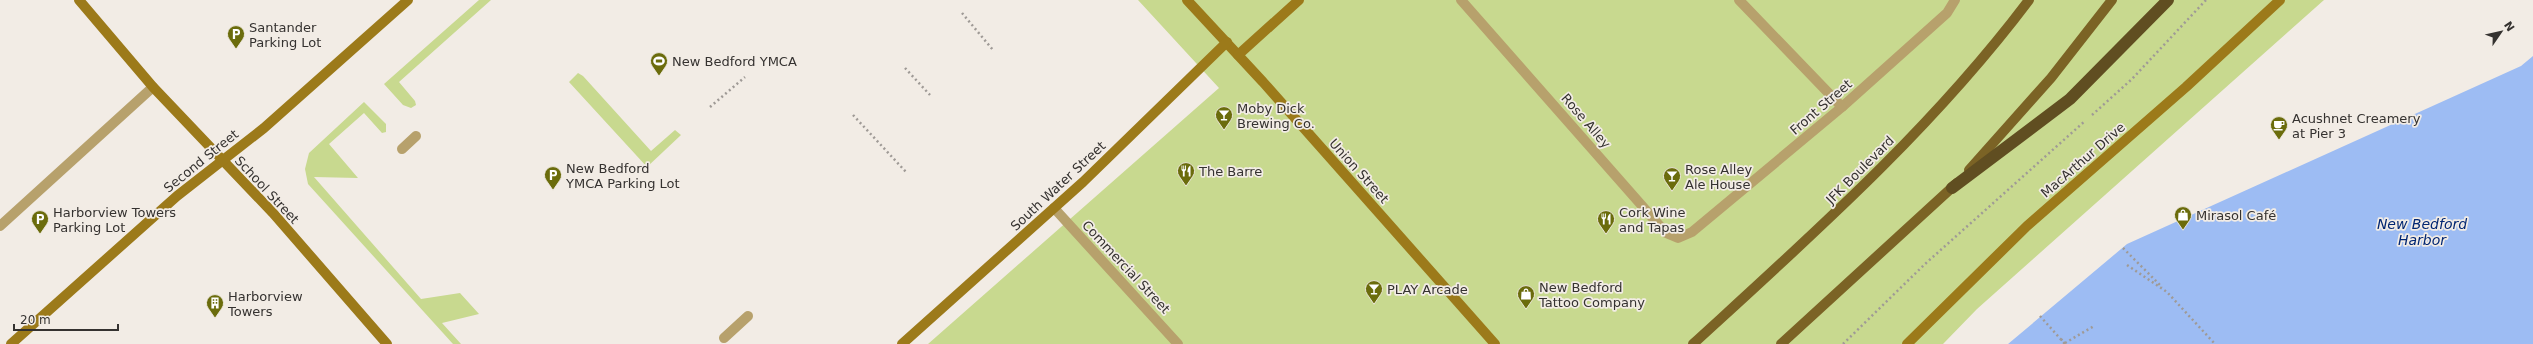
<svg xmlns="http://www.w3.org/2000/svg" width="2533" height="344" font-family="'DejaVu Sans',sans-serif">
<style>
.green{fill:#c8d98f}
.water{fill:#9dbcf3}
.lines{fill:none;stroke-linecap:round;stroke-linejoin:round}
.path{stroke:#9f9a96;stroke-width:2.5;stroke-dasharray:2 3;stroke-linecap:butt}
.lane{stroke:#b7a16c;stroke-width:10}
.street{stroke:#b7a16c;stroke-width:10}
.secondary{stroke:#9c7a1a;stroke-width:10}
.primary{stroke:#7b6325;stroke-width:10}
.highway{stroke:#604e21;stroke-width:12}
.path-bridge{stroke:#9f9a96;stroke-width:2.5;stroke-dasharray:2 3;stroke-linecap:butt}
.labels{text-anchor:middle;dominant-baseline:central;stroke-width:3.5;stroke-linejoin:round;paint-order:stroke}
.poi-label{font-size:13px;fill:#353230;stroke:#f2ece5;text-anchor:start}
.street-label{font-size:13px;fill:#353230;stroke:#f2ece5}
.water-label{font-size:14px;font-style:italic;fill:#012672;stroke:#f2ece5}
</style>
<rect width="100%" height="100%" fill="#f2ece5"/>
<g class="green">
<path d="M479,0H491L399,82L415,101L416,105L411,108L403,105L384,84Z"/>
<path d="M1138,0H2324L1977,309L1943,344H928L1219,88Z"/>
<path d="M578,73L583,76L651,151L675,130L681,135L647,167L569,82Z"/>
<path d="M364,102L386,124V132L382,133L364,113L329,144L358,178L314,177L421,299L460,293L479,314L442,323L461,344H453L308,184L305,169L309,153Z"/>
</g>
<path class="water" d="M2533,56V344H2008L2127,244L2521,66Z"/>
<g class="lines">
<g class="path">
<path d="M962,13L993,50"/>
<path d="M905,68L930,95"/>
<path d="M710,107L745,77"/>
<path d="M853,115L906,172"/>
<path d="M2092,115L2132,79L2206,0"/>
<path d="M2123,248L2162,287"/>
<path d="M2127,265L2167,292L2215,344"/>
<path d="M2061,339L2065,344"/>
<path d="M2065,343L2094,326"/>
<path d="M1843,344L1925,264L2085,121"/>
</g>
<g class="lane">
<path d="M402,149L416,136"/>
<path d="M0,226L153,87"/>
<path d="M724,338L748,316"/>
</g>
<g class="street">
<path d="M1461,0L1666,233L1678,238L1692,232L1842,107L1947,13L1955,0"/>
<path d="M1739,0L1842,107"/>
<path d="M1054,208L1178,344"/>
</g>
<g class="secondary">
<path d="M79,0L153,87L273,213L387,344"/>
<path d="M1187,0L1263,82L1495,344"/>
<path d="M1238,55L1299,0"/>
<path d="M11,344L177,196L264,128L408,0"/>
<path d="M902,344L1083,182L1227,42"/>
<path d="M1907,344L2027,226L2186,87L2280,0"/>
</g>
<g class="primary">
<path d="M1969,170L2051,78L2112,0"/>
<path d="M1693,344C1811,236 1932,129 2029,0"/>
<path d="M1781,344L1957,183"/>
</g>
<path class="highway" d="M1952,188L2070,99L2168,0"/>
<path class="path-bridge" d="M2040,316L2065,344"/>
</g>
<defs>
<g id="parking-pin" transform="scale(0.9)"><path d="M0 17L-7.5 6A9.5 9.5 0 1 1 7.5 6Z" fill="#6b6c0c" stroke="#f2ece5"/><path d="M-3.5-5.5H1a3.5 3.5 0 0 1 0 7H-1V5.5H-3.5ZM-1-3.4V-.6H.8a1.4 1.4 0 0 0 0-2.8Z" fill="#fff"/></g>
<g id="stadium-pin" transform="scale(0.9)"><path d="M0 17L-7.5 6A9.5 9.5 0 1 1 7.5 6Z" fill="#6b6c0c" stroke="#f2ece5"/><path d="M0-5a6.5 5 0 1 0 0 10a6.5 5 0 1 0 0-10ZM-3.5-1.8h7v3.6h-7Z" fill="#fff"/></g>
<g id="bar-pin" transform="scale(0.9)"><path d="M0 17L-7.5 6A9.5 9.5 0 1 1 7.5 6Z" fill="#6b6c0c" stroke="#f2ece5"/><path d="M-6-5H6L.8 .8V4.5H3.5V6h-7V4.5H-.8V.8Z" fill="#fff"/></g>
<g id="cafe-pin" transform="scale(0.9)"><path d="M0 17L-7.5 6A9.5 9.5 0 1 1 7.5 6Z" fill="#6b6c0c" stroke="#f2ece5"/><path d="M-5.5-4.5H6V0H3Q3 3.5 0 3.5H-2.5Q-5.5 3.5-5.5 0ZM3-3.2v2h1.7v-2ZM-6 4.5H4V6H-6Z" fill="#fff"/></g>
<g id="restaurant-pin" transform="scale(0.9)"><path d="M0 17L-7.5 6A9.5 9.5 0 1 1 7.5 6Z" fill="#6b6c0c" stroke="#f2ece5"/><path d="M-5-6h1v4h1v-4h1v4h1v-4h1v5L-1.5 .5V6h-2V.5L-5-1ZM5-6V6H3V1.5H1.5Q1.5-4 5-6Z" fill="#fff"/></g>
<g id="shop-pin" transform="scale(0.9)"><path d="M0 17L-7.5 6A9.5 9.5 0 1 1 7.5 6Z" fill="#6b6c0c" stroke="#f2ece5"/><path d="M-5-2.5h2.3a2.7 3.5 0 0 1 5.4 0H5L5.5 6h-11ZM-1.5-2.5h3a1.5 2.3 0 0 0-3 0Z" fill="#fff"/></g>
<g id="building-pin" transform="scale(0.9)"><path d="M0 17L-7.5 6A9.5 9.5 0 1 1 7.5 6Z" fill="#6b6c0c" stroke="#f2ece5"/><path d="M-4-6H4V6H1V3H-1V6H-4ZM-2.5-4.3h1.7v1.8h-1.7ZM.8-4.3h1.7v1.8H.8ZM-2.5-1h1.7V.8h-1.7ZM.8-1h1.7V.8H.8Z" fill="#fff"/></g>
</defs>
<g fill-rule="evenodd">
<use href="#parking-pin" x="236" y="34"/>
<use href="#stadium-pin" x="659" y="61"/>
<use href="#bar-pin" x="1224" y="115"/>
<use href="#cafe-pin" x="2279" y="125"/>
<use href="#restaurant-pin" x="1186" y="171"/>
<use href="#parking-pin" x="553" y="175"/>
<use href="#bar-pin" x="1672" y="176"/>
<use href="#shop-pin" x="2183" y="215"/>
<use href="#parking-pin" x="40" y="219"/>
<use href="#restaurant-pin" x="1606" y="219"/>
<use href="#bar-pin" x="1374" y="289"/>
<use href="#shop-pin" x="1526" y="294"/>
<use href="#building-pin" x="215" y="303"/>
</g>
<g class="labels">
<g class="poi-label">
<text x="249" y="27">Santander<tspan x="249" dy="15">Parking Lot</tspan></text>
<text x="672" y="61">New Bedford YMCA</text>
<text x="1237" y="108">Moby Dick<tspan x="1237" dy="15">Brewing Co.</tspan></text>
<text x="2292" y="118">Acushnet Creamery<tspan x="2292" dy="15">at Pier 3</tspan></text>
<text x="566" y="168">New Bedford<tspan x="566" dy="15">YMCA Parking Lot</tspan></text>
<text x="1685" y="169">Rose Alley<tspan x="1685" dy="15">Ale House</tspan></text>
<text x="1199" y="171">The Barre</text>
<text x="53" y="212">Harborview Towers<tspan x="53" dy="15">Parking Lot</tspan></text>
<text x="1619" y="212">Cork Wine<tspan x="1619" dy="15">and Tapas</tspan></text>
<text x="2196" y="215">Mirasol Café</text>
<text x="1539" y="287">New Bedford<tspan x="1539" dy="15">Tattoo Company</tspan></text>
<text x="1387" y="289">PLAY Arcade</text>
<text x="228" y="296">Harborview<tspan x="228" dy="15">Towers</tspan></text>
</g>
<g class="street-label">
<text transform="translate(1821 107) rotate(-41)">Front Street</text>
<text transform="translate(1586 121) rotate(49)">Rose Alley</text>
<text transform="translate(2083 160) rotate(-41)">MacArthur Drive</text>
<text transform="translate(201 161) rotate(-39)">Second Street</text>
<text transform="translate(1860 170) rotate(-45)">JFK Boulevard</text>
<text transform="translate(1359 171) rotate(48)">Union Street</text>
<text transform="translate(1058 186) rotate(-43)">South Water Street</text>
<text transform="translate(267 190) rotate(47)">School Street</text>
<text transform="translate(1126 267) rotate(47)">Commercial Street</text>
</g>
<g class="water-label">
<text x="2422" y="224">New Bedford<tspan x="2422" dy="16">Harbor</tspan></text>
</g>
</g>
<g transform="translate(2501 32) rotate(56)" stroke="#f2ece5" stroke-width="3" paint-order="stroke">
<path d="M0-3L7 15L0 10L-7 15Z" fill="#353230"/>
<text y="-6" font-size="11" font-weight="bold" text-anchor="middle" fill="#353230">N</text>
</g>
<path d="M14 324v6h104v-6" fill="none" stroke="#353230" stroke-width="2"/>
<text x="20" y="324" font-size="12" fill="#353230" stroke="#f2ece5" stroke-width="3" paint-order="stroke">20 m</text>
</svg>
